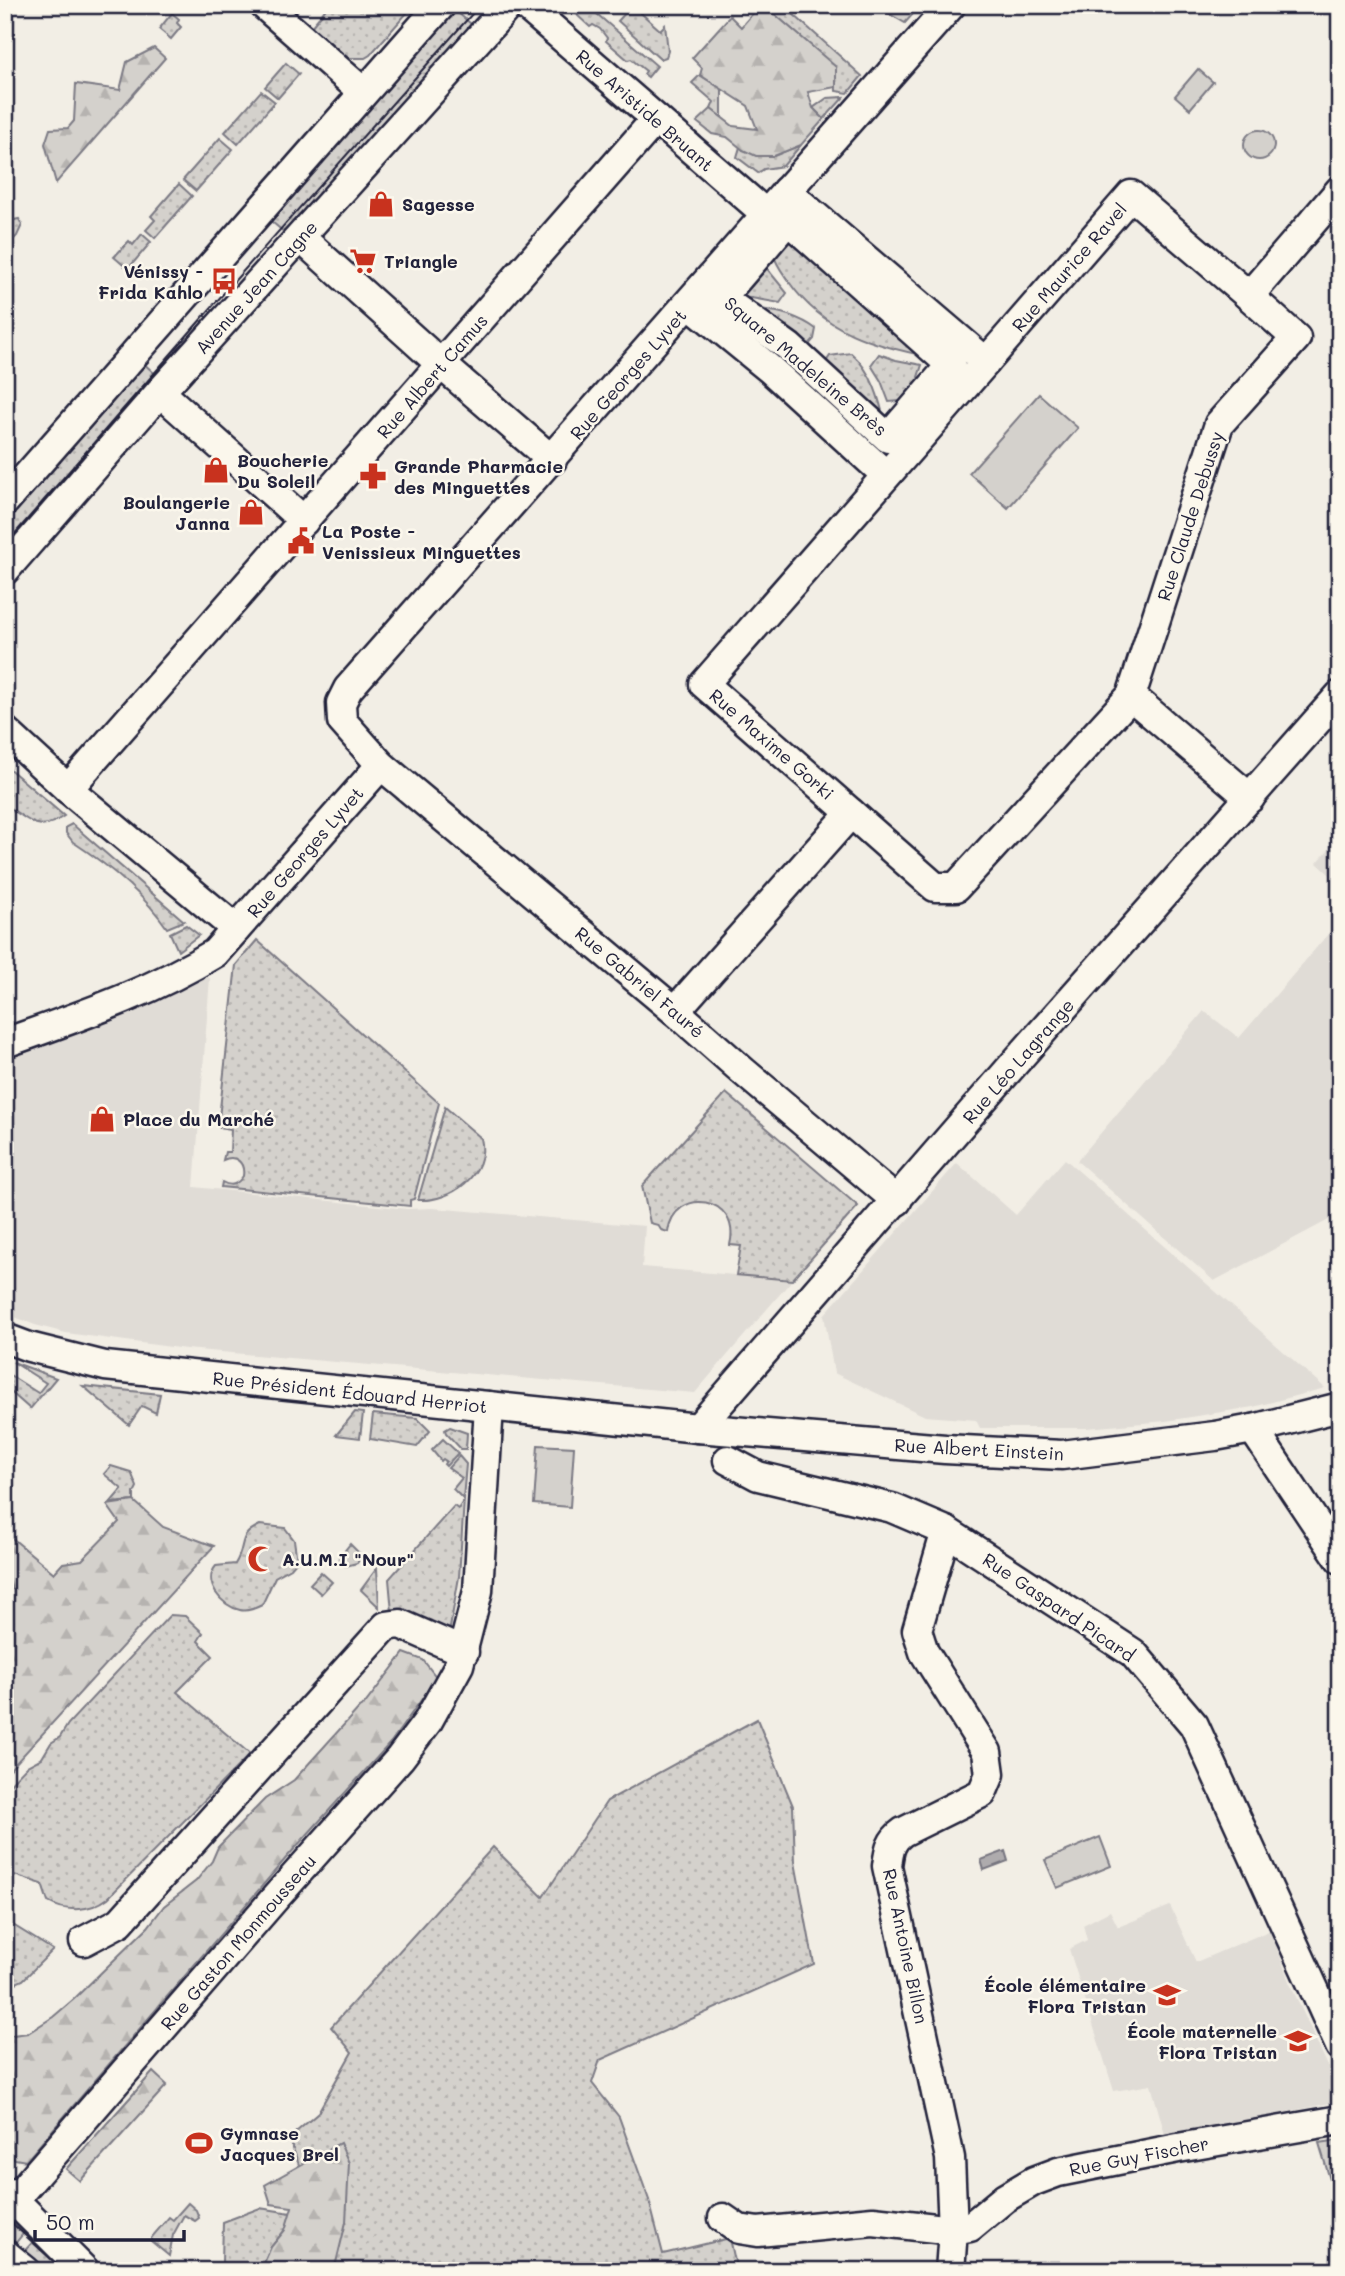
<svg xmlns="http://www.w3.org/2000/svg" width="1345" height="2276" font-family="Mali,sans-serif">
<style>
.built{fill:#e0dcd6}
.grass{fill:url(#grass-dots);stroke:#7b7a84;stroke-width:2}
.forest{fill:url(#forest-firs);stroke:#7b7a84;stroke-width:2}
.park{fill:#d4d1cc;stroke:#7b7a84;stroke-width:2}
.water{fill:#aeabad;stroke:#76747f;stroke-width:2}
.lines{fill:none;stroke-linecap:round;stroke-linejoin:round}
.minor-casing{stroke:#22223b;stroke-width:33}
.minor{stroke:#fbf7ec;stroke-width:28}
.tram{stroke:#22223b;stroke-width:2}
.labels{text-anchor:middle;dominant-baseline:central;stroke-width:5;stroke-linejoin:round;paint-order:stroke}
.street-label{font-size:18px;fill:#22223b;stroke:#fbf7ec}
.poi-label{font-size:18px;font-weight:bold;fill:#22223b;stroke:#fbf7ec;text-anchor:start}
</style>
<defs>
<pattern id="grass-dots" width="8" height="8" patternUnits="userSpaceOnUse" patternTransform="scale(1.75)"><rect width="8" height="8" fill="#d4d1cc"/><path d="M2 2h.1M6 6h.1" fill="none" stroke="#b6b3b0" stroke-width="1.8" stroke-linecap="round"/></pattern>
<pattern id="forest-firs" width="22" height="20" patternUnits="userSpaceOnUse" patternTransform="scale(1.75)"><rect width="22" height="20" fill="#d4d1cc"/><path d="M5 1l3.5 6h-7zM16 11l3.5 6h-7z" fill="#b6b3b0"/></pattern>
</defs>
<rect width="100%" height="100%" fill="#f2eee5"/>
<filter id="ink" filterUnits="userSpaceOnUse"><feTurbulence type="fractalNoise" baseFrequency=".0143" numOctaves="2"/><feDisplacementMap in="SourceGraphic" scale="14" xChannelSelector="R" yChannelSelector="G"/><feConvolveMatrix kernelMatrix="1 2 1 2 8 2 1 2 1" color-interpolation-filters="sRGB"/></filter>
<g filter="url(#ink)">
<g class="built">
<path d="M1340,836V884L1317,863Z"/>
<path d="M1340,920V1214L1214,1281L1077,1161L1204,1011L1239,1038Z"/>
<path d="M203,976L210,978L194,1187L407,1209L433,1208L645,1226L642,1267L792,1280L695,1393L186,1349L66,1333L35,1325L5,1313V1051L177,988Z"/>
<path d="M1065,1159L1325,1388L1253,1407L1166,1421L1087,1428H980L976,1420L925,1416L834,1373L824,1315L957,1163L1016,1215Z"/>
<path d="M1170,1906L1196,1962L1271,1930L1290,1984L1340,2092V2101L1166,2138L1151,2085L1114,2091L1069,1949L1087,1940L1083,1925L1110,1911L1118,1927Z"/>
</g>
<g class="grass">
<path d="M320,5H414L370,55L365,58H350L342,54L311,27L325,10Z"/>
<path d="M573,5H591L590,8L657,66L648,77L644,74L646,71L631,59L628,60L606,41L607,38L600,29L593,25L590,27L578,16Z"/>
<path d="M626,5H632L660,30L665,25L668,51L666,57L660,59L618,21L628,10Z"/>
<path d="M764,5H783L862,76L848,93L836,91L835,67Z"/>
<path d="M452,8L476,28L291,238L266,217Z"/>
<path d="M172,13L179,19L177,23L181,27L171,39L159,29Z"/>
<path d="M286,63L299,74L278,98L265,87Z"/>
<path d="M700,75L722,89V118L711,109L714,102L692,83Z"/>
<path d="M261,91L275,102L238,144L225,132Z"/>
<path d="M844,97L824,119L813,108L827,98Z"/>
<path d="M220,138L233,149L196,191L183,180Z"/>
<path d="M801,145L783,166L764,169L758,173L737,157L740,147L743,150L773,156Z"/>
<path d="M179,184L192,196L155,238L146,230L155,220L151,216Z"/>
<path d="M19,219L22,225L17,236L5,248V229L14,220Z"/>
<path d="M787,231L931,357C875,346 824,332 789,282C783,273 776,265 773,253Z"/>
<path d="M142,234L151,242L128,269L114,257L129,241L133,245Z"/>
<path d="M760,260L787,293L780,303L751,298H727Z"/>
<path d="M752,308C774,310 798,315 816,329L814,339L805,349L823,366L830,356L851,353C873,372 880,401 886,427Z"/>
<path d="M879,354L896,360L922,365L918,377L925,384L907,406L900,401L889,402L881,381L871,365Z"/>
<path d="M141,361L164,382L5,563V515Z"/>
<path d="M5,765L64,816C35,836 29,817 5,806Z"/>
<path d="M72,824L184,921L167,928C143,893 108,865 73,842L66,833V827Z"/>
<path d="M186,925L199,935L178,951L170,933Z"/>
<path d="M257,940L439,1103L414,1199L410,1200V1206L221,1187L222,1182C231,1187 237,1185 243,1176C245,1163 236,1154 223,1160L225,1152H230L231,1129L218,1127L236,965Z"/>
<path d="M726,1093L858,1206L792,1280L736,1275L741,1246L730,1245C742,1196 674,1185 668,1232L661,1230L658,1225L650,1223L642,1186Z"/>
<path d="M445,1107L481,1138C490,1174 451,1202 418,1200Z"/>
<path d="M13,1362L56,1378L30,1409L5,1387V1372L38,1393L46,1383Z"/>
<path d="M83,1386L160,1394L156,1413L142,1406L129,1425Z"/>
<path d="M355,1412L363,1413L360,1438L336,1435Z"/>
<path d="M373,1414L417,1418L430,1431L417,1447L370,1439Z"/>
<path d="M450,1427L467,1433L466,1449H461L446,1433L445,1430Z"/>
<path d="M443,1439L458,1453L446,1466L444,1464L446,1461L443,1459L441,1461L432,1450Z"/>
<path d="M459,1456L466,1464L463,1499L453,1489L462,1478L448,1468Z"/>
<path d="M111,1466L131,1472L137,1487L134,1493V1501L110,1503L122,1489L104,1474Z"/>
<path d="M464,1500L459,1577L450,1628L447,1630L392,1612L389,1579L454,1506L458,1509Z"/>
<path d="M260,1525L285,1528L294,1540L297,1561L291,1568L275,1577L262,1605C256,1608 247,1612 240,1610C221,1606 202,1582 216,1566L235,1564C247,1545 236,1536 260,1525Z"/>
<path d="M350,1544L362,1556L357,1563L345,1566L339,1558Z"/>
<path d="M377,1568L379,1607L361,1590Z"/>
<path d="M321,1572L332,1582L321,1594L310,1584Z"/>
<path d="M170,1615L185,1616L203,1633L198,1641L213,1656L177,1692L250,1754L108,1898C91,1911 67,1913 48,1902L42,1884L5,1872V1789L27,1766L42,1758L51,1743L60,1737L68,1724Z"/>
<path d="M757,1719L793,1806L795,1862L814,1964L600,2060L592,2083L619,2117L649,2200L663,2254L730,2238L737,2271H278L285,2230L271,2247L262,2267L263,2271H236L222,2262L223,2222L260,2208L291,2213L302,2173L289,2138L317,2114L352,2052L331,2027L493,1847L543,1897L607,1801Z"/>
<path d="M5,1920L53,1950L23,1980L5,1988Z"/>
<path d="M188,2203L196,2210L199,2218L195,2221L184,2215L173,2235L169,2256L151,2241V2238L169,2217L173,2220Z"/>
<path d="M15,2220L26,2230L14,2245L5,2236V2232Z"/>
<path d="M40,2234L74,2271H39L20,2256Z"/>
</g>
<g class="forest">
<path d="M760,5H764L836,67V87L808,92L813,108L824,119L801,145L774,156H756L743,150L727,137L712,134L697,122L711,109L733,126L757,129L748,106L700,75L702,68L692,58L730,16L741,27Z"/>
<path d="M874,5H921L905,23Z"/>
<path d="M154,48L165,58L56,183L45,144L50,129L68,128L74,121L76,84L120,90L127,62Z"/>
<path d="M134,1501L163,1527L214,1546L5,1775V1588L12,1589L5,1572V1542L12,1538L54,1573L63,1563L82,1560L119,1522L107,1505Z"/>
<path d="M404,1653L423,1660L437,1678L391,1742L287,1857L26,2161L15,2159L5,2152V2036L28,2033L53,2017L74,1999L148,1927L164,1906L196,1881L212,1861L218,1847L265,1799L294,1780L359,1708L364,1705Z"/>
<path d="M153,2072L167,2085L80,2181L66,2169Z"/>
<path d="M340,2143L349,2163L346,2222L334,2271H263L262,2268L271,2247L285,2230L292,2207L271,2204L265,2185Z"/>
</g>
<g class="park">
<path d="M1198,69L1213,82L1190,109L1175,96Z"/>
<circle cx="1259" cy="145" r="15"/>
<path d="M1039,394L1078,428L1008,508L969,473Z"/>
<path d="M538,1445L574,1447L570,1507L534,1504Z"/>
<path d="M1100,1837L1111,1866L1057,1888L1045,1860Z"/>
<path d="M1340,2140V2195L1335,2196L1319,2143Z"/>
</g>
<path class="water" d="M1005,1851L1008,1861L984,1870L981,1860Z"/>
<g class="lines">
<g class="minor-casing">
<g id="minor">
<path d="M264,5L363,92"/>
<path d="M525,5L766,214"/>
<path d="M786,191L986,362L1131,195L1249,296L1340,190"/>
<path d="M788,220L951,365L888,438L789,347L721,298Z"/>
<path d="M301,238L442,365L552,460"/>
<path d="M690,304L771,370L886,475"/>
<path d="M160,392L304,521"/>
<path d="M5,501L441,5"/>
<path d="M5,570L160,392L509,5"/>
<path d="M1131,696L1250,798"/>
<path d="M5,731L68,789L236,929"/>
<path d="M68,789L656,119"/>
<path d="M851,813L935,887H956L1131,696L1219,424L1296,338L1249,296"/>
<path d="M675,1011L851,813L704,684L986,362"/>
<path d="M5,1043C77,1017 150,993 215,953L381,765"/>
<path d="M897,1201L744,1072L675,1011L381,765L342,721L341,703L348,689C551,462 749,232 951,5"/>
<path d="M5,1338L29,1347L105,1366L698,1428L945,1449L1062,1455L1215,1436L1253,1429L1340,1407"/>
<path d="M698,1428L1019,1058L1340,695"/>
<path d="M1253,1429L1340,1559"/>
<path d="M728,1460L758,1476L892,1508L946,1531L1133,1653L1194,1725L1340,2046"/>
<path d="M946,1531L917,1630L924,1652L987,1752L990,1774L982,1793L903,1832C890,1841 889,1851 887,1866L950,2158L953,2230L950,2271"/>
<path d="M84,1941L120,1922L386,1626L400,1624L464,1652"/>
<path d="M5,2191L85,2271"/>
<path d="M5,2210L276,1897L400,1758L428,1721L459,1665L478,1591L489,1406"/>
<path d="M723,2218L739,2229L758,2232L873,2221L953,2230L970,2227L1005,2198L1034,2181L1058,2172L1178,2148L1340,2120"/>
<path d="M5,2254L26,2271"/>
</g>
</g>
<use href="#minor" class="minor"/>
<g class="tram">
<path d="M5,545L230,286L480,5"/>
<path d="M5,2217L64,2271"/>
</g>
</g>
</g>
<defs>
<g id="shop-bare" transform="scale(2.1)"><path d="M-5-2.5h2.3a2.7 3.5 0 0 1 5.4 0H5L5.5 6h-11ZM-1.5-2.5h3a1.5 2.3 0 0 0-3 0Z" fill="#c8321e" stroke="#fbf7ec" stroke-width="2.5" paint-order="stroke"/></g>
<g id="supermarket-bare" transform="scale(2.1)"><path d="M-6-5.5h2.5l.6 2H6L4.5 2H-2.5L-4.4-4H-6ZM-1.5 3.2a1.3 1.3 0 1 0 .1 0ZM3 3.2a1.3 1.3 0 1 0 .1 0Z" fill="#c8321e" stroke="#fbf7ec" stroke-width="2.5" paint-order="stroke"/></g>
<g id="bus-bare" transform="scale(2.1)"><path d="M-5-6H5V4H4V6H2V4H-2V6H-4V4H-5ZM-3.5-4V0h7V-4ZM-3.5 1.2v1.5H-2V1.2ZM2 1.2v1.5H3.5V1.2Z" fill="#c8321e" stroke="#fbf7ec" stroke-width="2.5" paint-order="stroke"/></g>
<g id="pharmacy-bare" transform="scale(2.1)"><path d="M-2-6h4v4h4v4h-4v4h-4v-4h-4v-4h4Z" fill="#c8321e" stroke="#fbf7ec" stroke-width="2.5" paint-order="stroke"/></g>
<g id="civic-bare" transform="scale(2.1)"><path d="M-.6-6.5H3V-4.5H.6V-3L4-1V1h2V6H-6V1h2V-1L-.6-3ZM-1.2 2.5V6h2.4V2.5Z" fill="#c8321e" stroke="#fbf7ec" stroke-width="2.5" paint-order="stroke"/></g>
<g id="mosque-bare" transform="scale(2.1)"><path d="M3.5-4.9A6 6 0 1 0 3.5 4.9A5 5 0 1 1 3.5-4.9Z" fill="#c8321e" stroke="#fbf7ec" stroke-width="2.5" paint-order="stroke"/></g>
<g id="school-bare" transform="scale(2.1)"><path d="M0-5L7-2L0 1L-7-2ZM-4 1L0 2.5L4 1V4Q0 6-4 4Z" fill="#c8321e" stroke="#fbf7ec" stroke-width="2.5" paint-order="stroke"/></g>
<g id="stadium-bare" transform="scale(2.1)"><path d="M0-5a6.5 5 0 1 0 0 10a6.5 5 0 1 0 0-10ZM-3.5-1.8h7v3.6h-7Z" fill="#c8321e" stroke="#fbf7ec" stroke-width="2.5" paint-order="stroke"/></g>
</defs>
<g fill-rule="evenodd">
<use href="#shop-bare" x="381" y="204"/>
<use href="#supermarket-bare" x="363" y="261"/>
<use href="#bus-bare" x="224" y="281"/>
<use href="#shop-bare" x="216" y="470"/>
<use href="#pharmacy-bare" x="373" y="476"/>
<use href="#shop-bare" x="251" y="512"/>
<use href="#civic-bare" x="301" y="541"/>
<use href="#shop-bare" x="102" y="1119"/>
<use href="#mosque-bare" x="261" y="1559"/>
<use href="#school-bare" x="1167" y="1995"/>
<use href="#school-bare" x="1298" y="2041"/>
<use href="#stadium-bare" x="199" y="2143"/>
</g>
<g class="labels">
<g class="street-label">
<text transform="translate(645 110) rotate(41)">Rue Aristide Bruant</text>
<text transform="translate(1069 267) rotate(-49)">Rue Maurice Ravel</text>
<text transform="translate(256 287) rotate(-48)">Avenue Jean Cagne</text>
<text transform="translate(806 366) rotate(40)">Square Madeleine Brès</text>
<text transform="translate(628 374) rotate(-49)">Rue Georges Lyvet</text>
<text transform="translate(432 376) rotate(-49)">Rue Albert Camus</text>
<text transform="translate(1190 516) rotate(-72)">Rue Claude Debussy</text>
<text transform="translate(772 744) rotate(41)">Rue Maxime Gorki</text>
<text transform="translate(305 852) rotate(-49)">Rue Georges Lyvet</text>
<text transform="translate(640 982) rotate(40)">Rue Gabriel Fauré</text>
<text transform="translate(1018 1061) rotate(-49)">Rue Léo Lagrange</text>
<text transform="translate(350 1392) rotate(6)">Rue Président Édouard Herriot</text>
<text transform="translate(979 1449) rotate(3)">Rue Albert Einstein</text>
<text transform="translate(1059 1607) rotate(34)">Rue Gaspard Picard</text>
<text transform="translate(238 1942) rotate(-49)">Rue Gaston Monmousseau</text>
<text transform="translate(906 1946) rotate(78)">Rue Antoine Billon</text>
<text transform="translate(1139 2156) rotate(-11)">Rue Guy Fischer</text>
</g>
<g class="poi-label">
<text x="402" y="204">Sagesse</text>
<text x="384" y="261">Triangle</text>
<text x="203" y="271" text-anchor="end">Vénissy -<tspan x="203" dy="21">Frida Kahlo</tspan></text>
<text x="237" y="460">Boucherie<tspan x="237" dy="21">Du Soleil</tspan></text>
<text x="394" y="466">Grande Pharmacie<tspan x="394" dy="21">des Minguettes</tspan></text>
<text x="230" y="502" text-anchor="end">Boulangerie<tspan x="230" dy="21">Janna</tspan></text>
<text x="322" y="531">La Poste -<tspan x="322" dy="21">Venissieux Minguettes</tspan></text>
<text x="123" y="1119">Place du Marché</text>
<text x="282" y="1559">A.U.M.I "Nour"</text>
<text x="1146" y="1985" text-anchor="end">École élémentaire<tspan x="1146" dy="21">Flora Tristan</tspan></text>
<text x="1277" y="2031" text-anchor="end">École maternelle<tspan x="1277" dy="21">Flora Tristan</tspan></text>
<text x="220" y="2133">Gymnase<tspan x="220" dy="21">Jacques Brel</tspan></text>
</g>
</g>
<rect width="1345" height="2276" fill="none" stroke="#fbf7ec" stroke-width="28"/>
<rect x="14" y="14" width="1317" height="2248" fill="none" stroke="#22223b" stroke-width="2.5" filter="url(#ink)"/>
<path d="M35 2230v10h149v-10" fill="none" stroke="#22223b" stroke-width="3.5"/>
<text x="46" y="2230" font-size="21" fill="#22223b" stroke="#fbf7ec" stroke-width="5" paint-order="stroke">50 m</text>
</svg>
